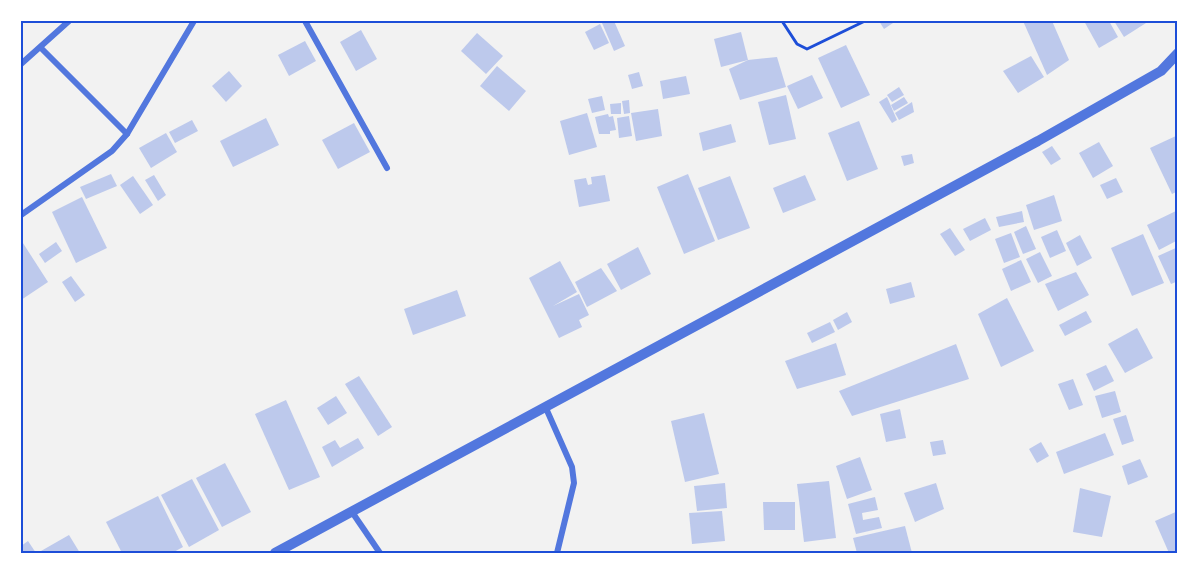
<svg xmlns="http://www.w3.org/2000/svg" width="1199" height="574" font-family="Figtree,sans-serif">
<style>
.building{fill:#bdc9ec}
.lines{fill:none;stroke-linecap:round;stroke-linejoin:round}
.path{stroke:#1d4ed8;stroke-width:3}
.minor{stroke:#5277de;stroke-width:6}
.tertiary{stroke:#5277de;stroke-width:10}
.neatline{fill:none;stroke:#1d4ed8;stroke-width:2}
</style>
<rect width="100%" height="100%" fill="#f2f2f2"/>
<g class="building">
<path d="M605,21H614L625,46L614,51L602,23Z"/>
<path d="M879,21H896L884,29Z"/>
<path d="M1023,21H1052L1069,60L1047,75Z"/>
<path d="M1084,21H1109L1118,37L1099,48Z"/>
<path d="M1114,21H1145L1146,23L1124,37Z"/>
<path d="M600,24L609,43L594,50L585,32Z"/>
<path d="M361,30L377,59L356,71L340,42Z"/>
<path d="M741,32L748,60L721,67L714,39Z"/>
<path d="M477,33L503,56L486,74L461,51Z"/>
<path d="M305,41L316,61L289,76L278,55Z"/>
<path d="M846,45L870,95L841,108L818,58Z"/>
<path d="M1031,56L1044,77L1018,93L1003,71Z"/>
<path d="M777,57L786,87L740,100L729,69L748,60Z"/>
<path d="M497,66L526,91L509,111L480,86Z"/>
<path d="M229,71L242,86L226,102L212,86Z"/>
<path d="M639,72L643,86L632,89L628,75Z"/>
<path d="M812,75L823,98L798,109L787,86Z"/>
<path d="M686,76L690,94L663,99L660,81Z"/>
<path d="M899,87L904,95L892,102L887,95Z"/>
<path d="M786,95L796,139L769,145L758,102Z"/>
<path d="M602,96L605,110L592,113L588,99Z"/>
<path d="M887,97L897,120L892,123L879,102Z"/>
<path d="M904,97L908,103L894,111L891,105Z"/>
<path d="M629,100L630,113L624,114L622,101Z"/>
<path d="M912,102L914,112L899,120L895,113Z"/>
<path d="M621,103V114H611L610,104Z"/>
<path d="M658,109L662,136L636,141L631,113Z"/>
<path d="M587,113L597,147L569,155L560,121Z"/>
<path d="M608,114L609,117L613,116L616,130L610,131V134H599L595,117Z"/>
<path d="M629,116L632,136L619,138L617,118Z"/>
<path d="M266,118L279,145L233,167L220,141Z"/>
<path d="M192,120L198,131L175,143L169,132Z"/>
<path d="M859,121L878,169L847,181L828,133Z"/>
<path d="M354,123L370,152L338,169L322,140Z"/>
<path d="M731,124L736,142L703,151L699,133Z"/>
<path d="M166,133L177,152L151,168L139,148Z"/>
<path d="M1178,135V191L1172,194L1150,148Z"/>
<path d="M1099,142L1113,166L1093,178L1079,153Z"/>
<path d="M1052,146L1061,159L1051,165L1042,152Z"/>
<path d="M912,154L914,163L904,166L901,156Z"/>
<path d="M111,174L117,186L86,199L80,187Z"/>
<path d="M688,174L715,241L684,254L657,187Z"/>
<path d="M154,175L166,195L158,201L145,180Z"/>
<path d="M605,175L610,201L579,207L574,180L586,178L588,185L592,184L591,177Z"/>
<path d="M805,175L816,200L783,213L773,188Z"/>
<path d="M133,176L153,205L140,214L120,185Z"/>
<path d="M730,176L750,228L718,240L698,188Z"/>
<path d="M1116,178L1123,192L1107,199L1100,185Z"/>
<path d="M1054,195L1062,221L1034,230L1026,205Z"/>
<path d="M82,197L107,248L76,263L52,212Z"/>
<path d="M1178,210V240L1159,250L1147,225Z"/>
<path d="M1022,211L1024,222L999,227L996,217Z"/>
<path d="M985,218L991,230L970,241L963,229Z"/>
<path d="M1026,226L1036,249L1023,254L1014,232Z"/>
<path d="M950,228L965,250L955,256L940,234Z"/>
<path d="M1057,230L1066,251L1050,258L1041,237Z"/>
<path d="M1011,233L1020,257L1004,263L995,239Z"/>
<path d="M1143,234L1164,283L1132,296L1111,248Z"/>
<path d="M1080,235L1092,258L1077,266L1066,243Z"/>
<path d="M21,240L48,282L21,300Z"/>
<path d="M56,242L62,251L45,263L39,254Z"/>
<path d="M638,247L651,274L621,290L607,264Z"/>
<path d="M1178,247V281L1171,284L1158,256Z"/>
<path d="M1040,252L1052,276L1038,283L1026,259Z"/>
<path d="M1021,260L1031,282L1011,291L1002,269Z"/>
<path d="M560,261L577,292L553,306L579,294L589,315L579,320L582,327L559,338L529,278Z"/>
<path d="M601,268L617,291L587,307L575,282Z"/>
<path d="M1076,272L1089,295L1058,311L1045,284Z"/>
<path d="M71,276L85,295L75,302L62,282Z"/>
<path d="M911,282L915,297L890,304L886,289Z"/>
<path d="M457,290L466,316L413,335L404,309Z"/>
<path d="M1007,298L1034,351L1001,367L978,314Z"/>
<path d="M1086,311L1092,322L1065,336L1059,325Z"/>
<path d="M847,312L852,322L838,330L833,320Z"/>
<path d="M830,322L835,332L812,343L807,333Z"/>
<path d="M1137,328L1153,358L1125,373L1108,344Z"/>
<path d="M836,343L846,375L797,389L785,361Z"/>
<path d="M956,344L969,379L852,416L839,391Z"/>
<path d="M1106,365L1114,381L1094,391L1086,374Z"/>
<path d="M359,376L392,427L378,436L345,384Z"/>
<path d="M1073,379L1083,405L1069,410L1058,384Z"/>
<path d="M1115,391L1121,412L1102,418L1095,396Z"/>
<path d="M336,396L347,413L328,425L317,408Z"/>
<path d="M286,400L320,477L289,490L255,414Z"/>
<path d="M900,409L906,438L886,442L880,414Z"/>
<path d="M704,413L719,474L685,482L671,421Z"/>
<path d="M1126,415L1134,441L1122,445L1113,419Z"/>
<path d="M1105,433L1114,455L1064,474L1056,452Z"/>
<path d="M358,438L364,448L332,467L322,447L335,440L340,448Z"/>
<path d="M943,440L946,454L933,456L930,442Z"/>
<path d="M1041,442L1049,456L1037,463L1029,449Z"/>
<path d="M860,457L872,490L847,499L836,466Z"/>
<path d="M1140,459L1148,477L1128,485L1122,466Z"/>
<path d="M225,463L251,512L222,527L196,478Z"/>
<path d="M192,479L219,530L189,547L161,495Z"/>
<path d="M829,481L836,538L804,542L797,484Z"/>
<path d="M725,483L727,508L697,511L694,486Z"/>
<path d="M936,483L944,509L915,522L904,493Z"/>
<path d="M1080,488L1111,496L1102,537L1073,532Z"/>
<path d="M158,496L183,547L172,553H122L106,522Z"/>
<path d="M875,497L878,510L862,513L863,520L879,517L882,528L856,534L848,504Z"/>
<path d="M763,502H795V530H764Z"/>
<path d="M722,511L725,541L692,544L689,513Z"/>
<path d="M1178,511V553H1169L1155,521Z"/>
<path d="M905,526L912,553H857L853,538Z"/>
<path d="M69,535L80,553H43L41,551Z"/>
<path d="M28,541L36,553H21V546Z"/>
</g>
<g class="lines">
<path class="path" d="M782,21L797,44L807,49L865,21"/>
<g class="minor">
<path d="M305,21L387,168"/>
<path d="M41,48L127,134"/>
<path d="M21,64L69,21"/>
<path d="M21,215L112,151L127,134L194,21"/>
<path d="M545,406L572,467L574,483L557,553"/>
<path d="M352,512L380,553"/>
</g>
<path class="tertiary" d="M275,553L1038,141L1161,71L1178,53"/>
</g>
<rect width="1199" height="574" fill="none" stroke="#ffffff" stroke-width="45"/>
<rect x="22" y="22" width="1154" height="530" class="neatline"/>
</svg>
